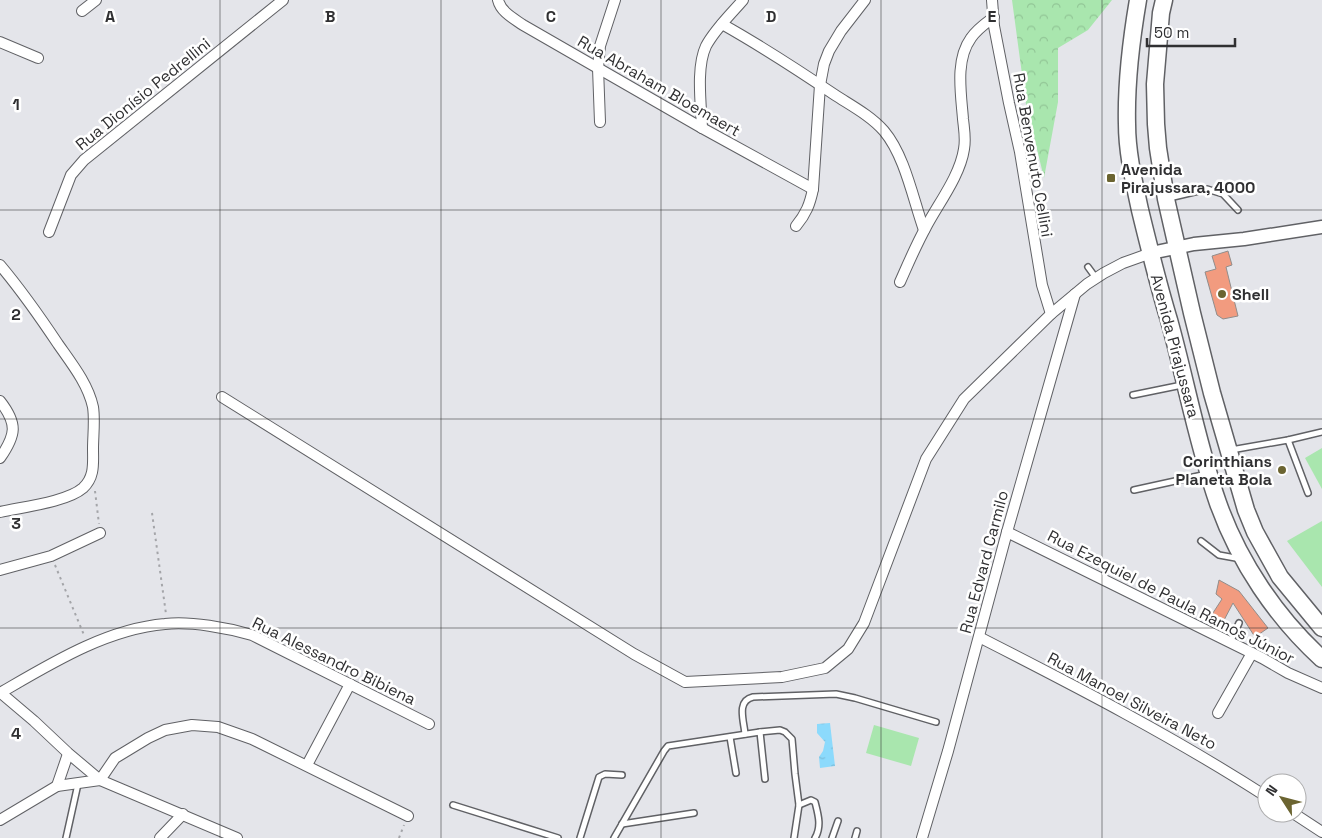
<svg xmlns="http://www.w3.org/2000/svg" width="1322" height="838" font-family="'Space Grotesk',sans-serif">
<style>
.green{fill:#a9e6ae}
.forest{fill:url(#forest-crowns)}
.water{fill:url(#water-ripples)}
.building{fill:#f29b7f;stroke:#918d8b}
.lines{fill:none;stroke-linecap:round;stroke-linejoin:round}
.service-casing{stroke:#606165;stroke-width:8}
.minor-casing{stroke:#606165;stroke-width:12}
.tertiary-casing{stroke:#606165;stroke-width:15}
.primary-casing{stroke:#606165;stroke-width:19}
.path{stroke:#a4a5a9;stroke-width:2;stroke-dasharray:2.5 4;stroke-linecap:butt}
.service{stroke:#fff;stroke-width:5}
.minor{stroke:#fff;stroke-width:10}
.tertiary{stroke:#fff;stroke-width:12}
.primary{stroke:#fff;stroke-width:16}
.grid{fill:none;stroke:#303032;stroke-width:1;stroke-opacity:0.55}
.poi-dot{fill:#6b6431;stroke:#fff;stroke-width:2}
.labels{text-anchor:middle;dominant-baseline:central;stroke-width:5;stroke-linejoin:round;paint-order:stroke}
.street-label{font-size:16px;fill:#303032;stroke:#fff}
.poi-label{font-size:16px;font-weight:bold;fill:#303032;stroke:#fff;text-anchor:start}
.grid-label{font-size:16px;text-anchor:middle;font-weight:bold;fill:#303032;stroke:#fff;stroke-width:5;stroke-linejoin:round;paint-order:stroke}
</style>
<defs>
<pattern id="forest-crowns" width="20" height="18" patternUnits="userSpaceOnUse" patternTransform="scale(1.25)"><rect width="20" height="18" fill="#a9e6ae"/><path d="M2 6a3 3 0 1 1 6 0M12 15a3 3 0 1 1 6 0" fill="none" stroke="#92c696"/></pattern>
<pattern id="water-ripples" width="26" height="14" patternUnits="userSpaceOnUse" patternTransform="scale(1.25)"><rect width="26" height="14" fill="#8cdafc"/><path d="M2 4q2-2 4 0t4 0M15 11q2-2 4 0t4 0" fill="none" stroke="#79bbd8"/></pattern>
</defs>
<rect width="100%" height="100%" fill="#e4e5ea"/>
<g class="green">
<path d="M1322,448V489L1305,458Z"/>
<path d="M1322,521V587L1287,541Z"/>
<path d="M874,725L919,738L911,766L866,753Z"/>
</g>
<path class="forest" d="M1012,0H1112L1088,30L1058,48V102L1044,178L1026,104Z"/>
<path class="water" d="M830,723L835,766L820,768L819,757L823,751L825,742L817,733V724Z"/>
<g class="building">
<path d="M1228,251L1232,265L1226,267L1238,316L1223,319L1217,315L1205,272L1216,269L1212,256Z"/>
<path d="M1219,580L1239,591L1268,628L1255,637L1233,603L1222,624L1211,616L1222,599L1216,594Z"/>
</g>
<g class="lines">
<g class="service-casing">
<g id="service">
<path d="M1169,198L1207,189L1223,194L1238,210"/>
<path d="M1088,267L1096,278"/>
<path d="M1133,395L1182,385"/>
<path d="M1288,440L1308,493"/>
<path d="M1231,450L1288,440L1322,432"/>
<path d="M1134,490L1207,474"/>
<path d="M1201,541L1219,555L1241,559"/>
<path d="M1230,643L1239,623"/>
<path d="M760,732L765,779"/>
<path d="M745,734C744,721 736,701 753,697L836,694L855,698L936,722"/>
<path d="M730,737L736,773"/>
<path d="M453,805L558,838"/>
<path d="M622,824L694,813"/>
<path d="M66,838L78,784"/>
<path d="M580,838L599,777L605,774L622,775"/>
<path d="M614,838L664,751L668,746L760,732L780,730L785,732L792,739L795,774L799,805L811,800L815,802C818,814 822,826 815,838"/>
<path d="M794,838L799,805"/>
<path d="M832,838L838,821"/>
<path d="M855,838L857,831"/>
</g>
</g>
<g class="minor-casing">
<g id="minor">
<path d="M498,0C501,12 513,18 523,25L702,128L813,189"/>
<path d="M992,0L994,26L1009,103L1020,152L1042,285L1051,314"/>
<path d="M82,11L96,0"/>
<path d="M722,24C761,46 798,70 835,95C852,106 871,116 884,131C905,156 913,199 924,230"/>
<path d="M0,42L38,58"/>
<path d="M600,122L598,68L600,46L615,0"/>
<path d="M702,128C701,104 696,67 706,46C715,29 731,14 743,0"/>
<path d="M796,226C806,214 810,204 813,189L820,85L824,64L829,51L841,31L865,0"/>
<path d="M49,232L71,175L84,160L283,0"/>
<path d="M0,265C21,290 40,317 58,344C72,364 88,384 93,407C95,420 93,436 93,449C93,463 95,477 83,488C67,502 22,507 0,512"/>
<path d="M900,282C908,264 916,245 926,227C938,204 960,176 964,149C966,139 964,129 963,119C961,93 955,60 971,38C977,29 986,23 994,17"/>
<path d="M222,397L634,654L685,682L782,677L825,668L848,649L864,623L926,459L964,399L1051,314L1087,284L1104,273L1123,263L1151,253"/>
<path d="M0,401C18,424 16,435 0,458"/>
<path d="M1007,532L1262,658L1288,673L1322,688"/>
<path d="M0,570L51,556L100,533"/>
<path d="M979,637C1077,687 1174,737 1267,797"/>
<path d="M0,693C50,664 106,629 165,624C191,621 228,628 252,635L429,724"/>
<path d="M1,693L34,721L68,753L100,780L237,838"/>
<path d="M1218,713L1252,653"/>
<path d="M307,765L350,684"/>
<path d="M57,786L68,754"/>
<path d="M1293,813L1322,832"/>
<path d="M0,820L57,786L100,780L115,758L148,738L165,730L192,725L218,727L252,739L408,816"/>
<path d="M160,838L183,814"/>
<path d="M922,838L948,751L1007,532L1075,294"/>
</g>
</g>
<g class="tertiary-casing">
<path id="tertiary" d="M1151,253L1194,244L1244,239L1322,227"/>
</g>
<g class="primary-casing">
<g id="primary">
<path d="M1138,0C1131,41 1126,83 1127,124C1127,153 1134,182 1140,210C1149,247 1158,284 1169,320C1186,381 1197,443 1218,503C1239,562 1276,617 1322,659"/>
<path d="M1164,0L1161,13L1155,84L1156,124L1158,148L1166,199L1192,313L1212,393L1246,510L1255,532L1280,577L1322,628"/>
</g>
</g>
<g class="path">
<path d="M95,491L99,524"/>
<path d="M152,513L166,614"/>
<path d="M55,565L84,635"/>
<path d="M399,838L404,825"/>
</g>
<use href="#service" class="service"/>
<use href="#minor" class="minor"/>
<use href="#tertiary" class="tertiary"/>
<use href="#primary" class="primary"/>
</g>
<path class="grid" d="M220,0V838M441,0V838M661,0V838M881,0V838M1102,0V838M0,210H1322M0,419H1322M0,628H1322"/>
<g class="poi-dot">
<rect x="1106" y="173" width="10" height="10" rx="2.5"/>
<circle cx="1222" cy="294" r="5"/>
<circle cx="1282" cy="470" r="5"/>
</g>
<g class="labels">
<g class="street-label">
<text transform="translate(659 86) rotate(30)">Rua Abraham Bloemaert</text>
<text transform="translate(143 94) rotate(-39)">Rua Dionísio Pedrellini</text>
<text transform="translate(1033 155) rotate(80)">Rua Benvenuto Cellini</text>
<text transform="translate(1175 346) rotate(75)">Avenida Pirajussara</text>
<text transform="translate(984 562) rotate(-75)">Rua Edvard Carmilo</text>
<text transform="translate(1171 597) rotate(27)">Rua Ezequiel de Paula Ramos Júnior</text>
<text transform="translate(334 661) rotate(26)">Rua Alessandro Bibiena</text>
<text transform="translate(1132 701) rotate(28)">Rua Manoel Silveira Neto</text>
</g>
<g class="poi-label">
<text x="1121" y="169">Avenida<tspan x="1121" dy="18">Pirajussara, 4000</tspan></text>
<text x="1232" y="294">Shell</text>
<text x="1272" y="461" text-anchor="end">Corinthians<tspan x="1272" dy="18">Planeta Bola</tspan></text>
</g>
</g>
<g class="grid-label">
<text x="110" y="22">A</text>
<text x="330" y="22">B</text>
<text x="551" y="22">C</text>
<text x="771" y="22">D</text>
<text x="992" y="22">E</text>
<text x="16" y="110">1</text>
<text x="16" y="320">2</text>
<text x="16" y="529">3</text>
<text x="16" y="739">4</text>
</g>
<g transform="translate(1282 798) rotate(306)"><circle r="24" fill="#ffffff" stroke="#acacad"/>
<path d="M0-4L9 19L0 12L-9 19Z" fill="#6b6431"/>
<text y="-8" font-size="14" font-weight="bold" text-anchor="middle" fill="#303032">N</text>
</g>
<path d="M1147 38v8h88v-8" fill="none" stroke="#303032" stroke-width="2.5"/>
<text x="1154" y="38" font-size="15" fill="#303032" stroke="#ffffff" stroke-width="4" paint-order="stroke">50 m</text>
</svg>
